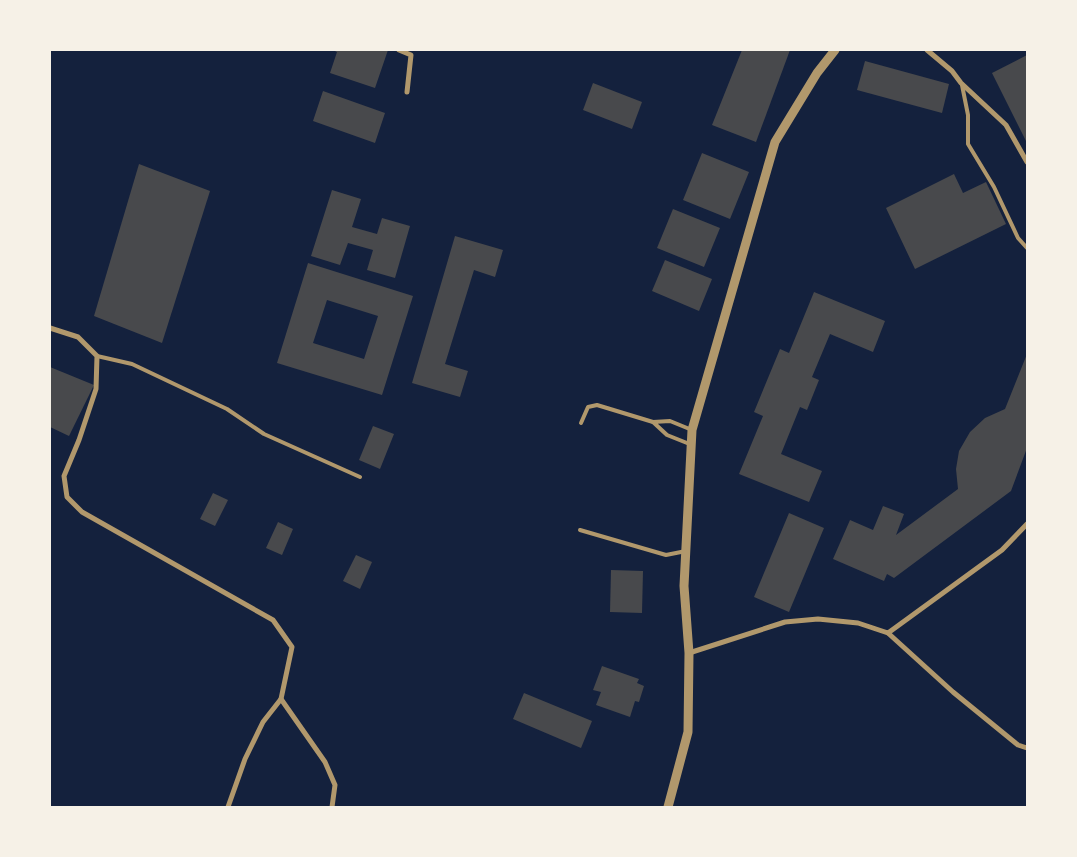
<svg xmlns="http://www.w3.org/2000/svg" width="1077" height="857" font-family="Poppins,sans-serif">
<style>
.building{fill:#48494c;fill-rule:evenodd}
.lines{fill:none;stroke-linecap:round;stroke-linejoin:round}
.service{stroke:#b1986c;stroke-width:4}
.minor{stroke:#b1986c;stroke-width:5}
.tertiary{stroke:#b1986c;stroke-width:9}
</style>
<rect width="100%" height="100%" fill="#14213d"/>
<g class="building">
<path d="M333,50H388L375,88L330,73L337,52Z"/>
<path d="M742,50H790L756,142L712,125Z"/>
<path d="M1027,55V143L992,73Z"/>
<path d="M865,61L949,84L942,113L857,90Z"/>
<path d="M593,83L642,102L632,129L583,110Z"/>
<path d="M323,91L385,113L375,143L313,121Z"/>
<path d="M702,153L749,172L730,219L683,200Z"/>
<path d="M139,164L210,191L162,343L94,316Z"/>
<path d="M954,174L963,193L986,182L1006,224L915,269L886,208Z"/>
<path d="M332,190L361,199L352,227L377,234L382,218L410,226L395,278L367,270L373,250L348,243L340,265L311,256Z"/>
<path d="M673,209L720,228L704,267L657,248Z"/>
<path d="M455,236L503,250L495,277L474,270L445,364L468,371L460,397L412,383Z"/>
<path d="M665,260L712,279L699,311L652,291Z"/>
<path d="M308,263L413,296L382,395L277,363ZM327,300L378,316L364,359L313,343Z"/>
<path d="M814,292L885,321L873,352L830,334L812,377L819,380L807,410L800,407L781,454L822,471L809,502L739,474L763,416L754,412L780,349L789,353Z"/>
<path d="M1027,354V448L1011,491L894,578L887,574L884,581L833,559L850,520L873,530L883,506L904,514L896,535L958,489L956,469L959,451L970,432L985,418L1005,409Z"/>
<path d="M50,367L94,385L69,436L50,427Z"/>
<path d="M373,426L394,434L380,469L359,460Z"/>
<path d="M213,493L228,500L215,526L200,519Z"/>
<path d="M789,513L824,528L789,612L754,597Z"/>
<path d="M278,522L293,529L282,555L266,548Z"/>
<path d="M356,555L372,562L360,589L343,581Z"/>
<path d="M611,570L643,571L642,613L610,612Z"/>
<path d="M602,666L639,679L637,683L644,686L639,702L635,701L630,717L596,705L601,692L593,690Z"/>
<path d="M524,693L592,721L581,748L513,719Z"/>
</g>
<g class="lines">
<g class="service">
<path d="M962,85L968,115V144L994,187L1018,238L1027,248"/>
<path d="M97,356L132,364L227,409L264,434L360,477"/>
<path d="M581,423L588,407L597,405L653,422"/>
<path d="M692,445L667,435L653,422L670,421L692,430"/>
<path d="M580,530L666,555L686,551"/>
</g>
<g class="minor">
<path d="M399,50L411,55L407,92"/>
<path d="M927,50L952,71L961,83L1006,125L1027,162"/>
<path d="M50,328L78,337L97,356L96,389L79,440L64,476L67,497L82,512L273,620L292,647L281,699L325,762L335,785L332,807"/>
<path d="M888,633L953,692L1018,745L1027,748"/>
<path d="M689,653L785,622L818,619L858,623L888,633L1002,550L1027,524"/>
<path d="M228,807L245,759L263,722L281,699"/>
</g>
<path class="tertiary" d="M668,807L688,732L689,653L684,586L692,430L775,142L817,73L835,50"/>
</g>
<rect width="1077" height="857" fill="none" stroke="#f6f1e7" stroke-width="102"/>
</svg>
